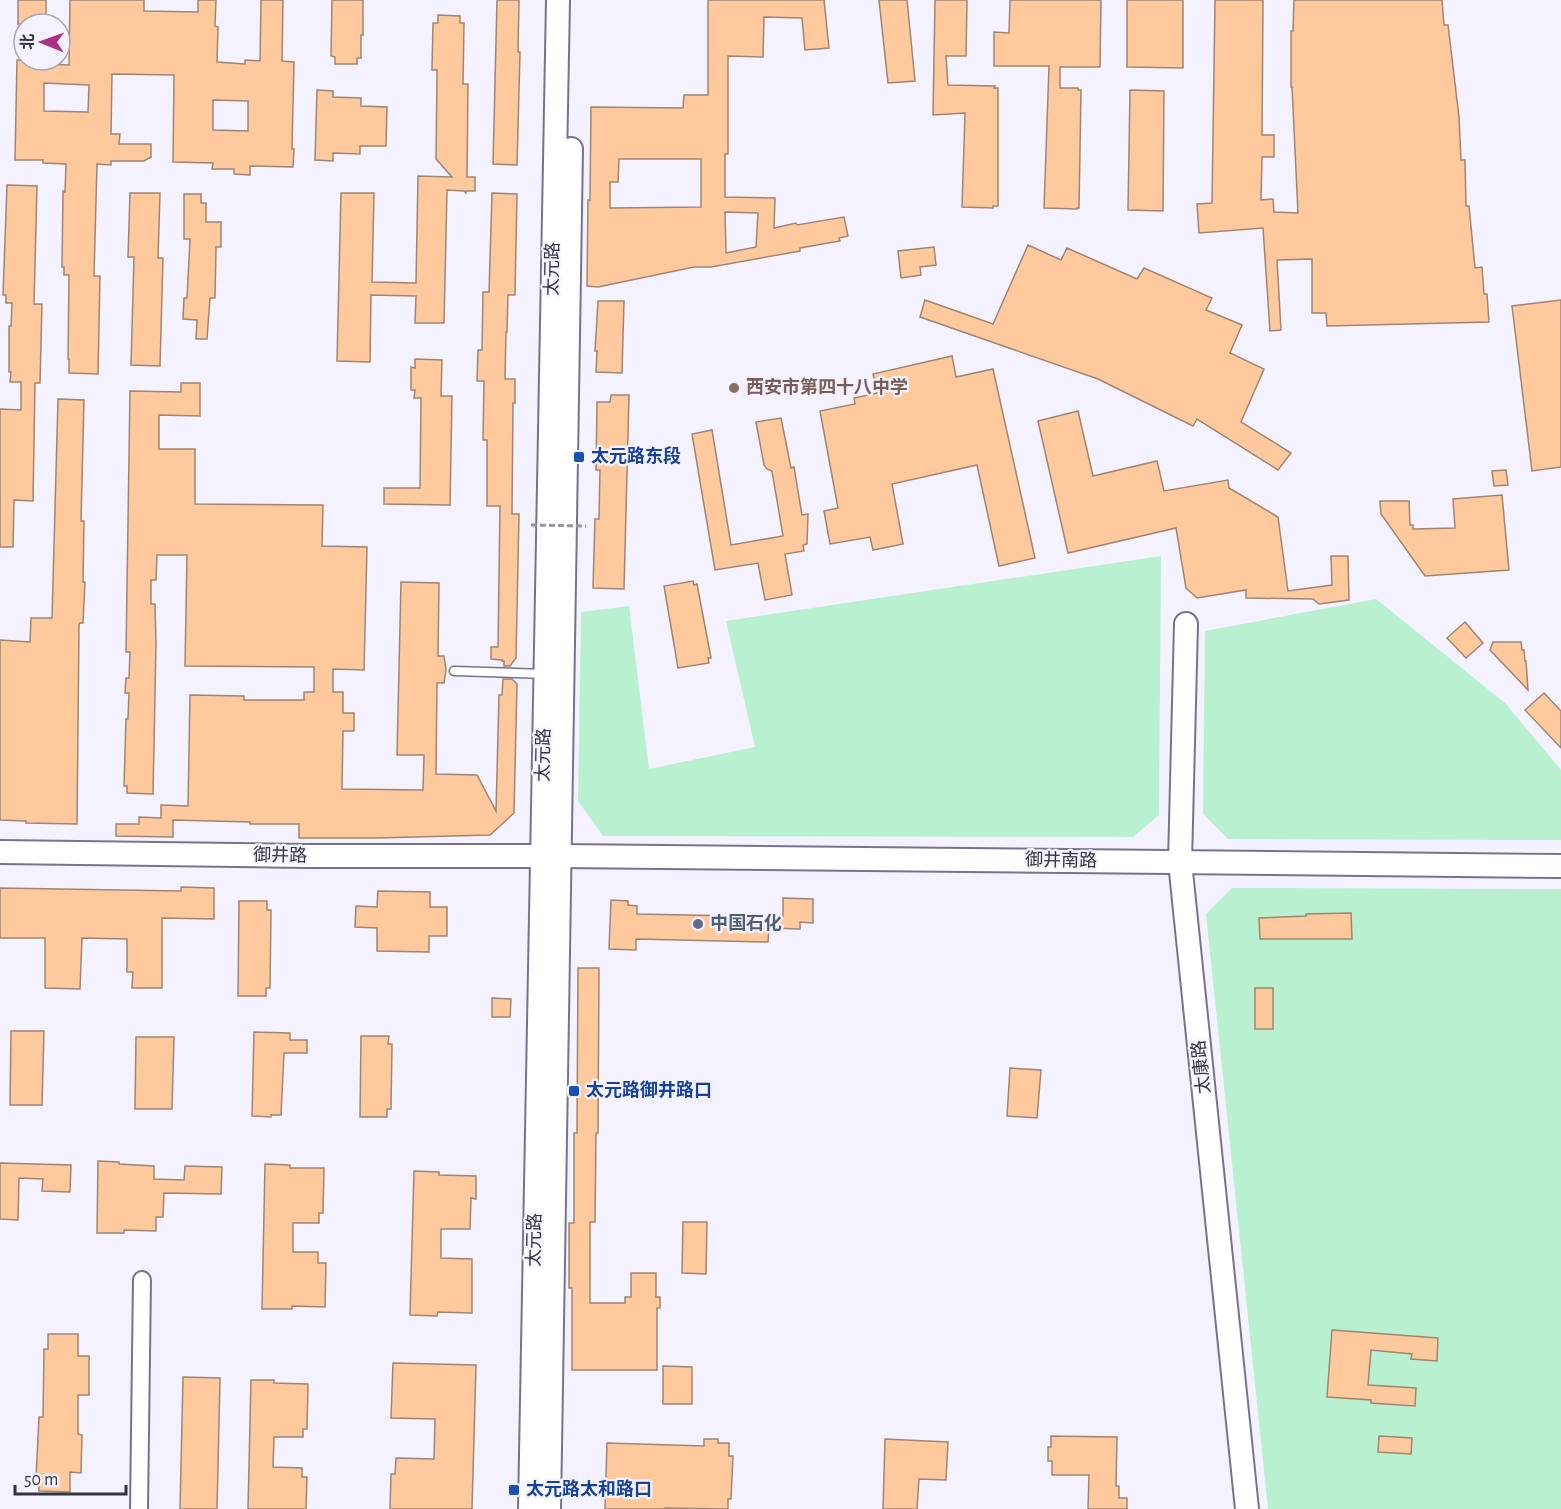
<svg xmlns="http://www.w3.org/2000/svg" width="1561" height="1509" font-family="'Alegreya Sans','Noto Sans SC',sans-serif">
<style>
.green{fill:#b9f0d0}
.building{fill:#ffc99e;stroke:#9f8672;stroke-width:1.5;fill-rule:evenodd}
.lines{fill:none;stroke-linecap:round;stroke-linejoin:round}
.lane-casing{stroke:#77738e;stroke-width:11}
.street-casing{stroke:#77738e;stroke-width:20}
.secondary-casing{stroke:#77738e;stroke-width:26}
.lane{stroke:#fff;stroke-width:8}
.street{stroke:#fff;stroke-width:16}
.secondary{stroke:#fff;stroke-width:22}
.path-bridge{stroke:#9694a1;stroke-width:3;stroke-dasharray:6 3;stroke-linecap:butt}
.education-dot{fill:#8d6e63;stroke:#f4f2ff;stroke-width:2}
.transit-dot{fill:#1a4fb4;stroke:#f4f2ff;stroke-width:2}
.service-dot{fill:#5c6f8a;stroke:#f4f2ff;stroke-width:2}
.labels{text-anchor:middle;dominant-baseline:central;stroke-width:4.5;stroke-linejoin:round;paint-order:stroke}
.street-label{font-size:18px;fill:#34333f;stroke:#f4f2ff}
.education-label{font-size:18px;font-weight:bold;fill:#785e54;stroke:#f4f2ff;text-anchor:start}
.transit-label{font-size:18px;font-weight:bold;fill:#164399;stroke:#f4f2ff;text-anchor:start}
.service-label{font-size:18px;font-weight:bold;fill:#4e5e75;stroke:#f4f2ff;text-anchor:start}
</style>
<rect width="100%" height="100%" fill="#f4f2ff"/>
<g class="green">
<path d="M1161,556L1159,815L1133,837L603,836L578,801L581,612L629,606L649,769L755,747L726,621Z"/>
<path d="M1376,599L1505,703L1561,770V840L1228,839L1203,814L1205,631Z"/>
<path d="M1232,888L1561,889V1509H1268L1206,914Z"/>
</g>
<g class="building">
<rect x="18" y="0" width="28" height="24"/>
<path d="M70,0H144V11L198,12V0H216L215,26L218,27L217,62L245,64V60L260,61L261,0H283L282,61L294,62L292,149H294L293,167L250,166V175L234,174V169H212L213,163L173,162L174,75L112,74L111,134H120L119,144H151V157L144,161H111V165L97,164L94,276H100L98,374L69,373V359H68L69,275H64V267H62L63,191L65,192L66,164L43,163V160H15L17,60H45V64L69,65ZM44,83L89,85L88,112L44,111ZM213,100L248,101V131L213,130Z"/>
<path d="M332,0H363V35H361V58H357V64H335V57L331,56Z"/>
<path d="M497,0H519L518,52H520L517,165L493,164Z"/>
<path d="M708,0H824L829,48L805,50L802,18L764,17L763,57L728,56V154H725V197L775,198L774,228L796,223L797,225L844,217L848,236L839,238L840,241L800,248V251L711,267H694L598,287L587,286L588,200H590L591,107L683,108L684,95H708ZM619,159H701V207L610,208V182H618ZM725,212L758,213L756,247L726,253Z"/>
<path d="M879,0H907L915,81L888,83Z"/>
<path d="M935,0H967L966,56H946L948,85L995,86L994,88H998V206H993V208L962,207L965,113L933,115Z"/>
<path d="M1010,0H1101L1100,67H1060V88H1078V90H1081L1079,208H1077V209L1044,208L1049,66H994V32L1009,33Z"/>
<path d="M1127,0H1183V68L1127,67Z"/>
<path d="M1215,0H1263L1262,135H1274V157H1262L1261,200L1273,199L1274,212L1298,213L1292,87H1291V31H1293L1294,0H1442L1444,25H1448L1459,117L1461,160H1465L1466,206H1469L1475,268L1482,267L1484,294H1487L1489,322L1327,326L1326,313H1312V259L1277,260L1281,330L1270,331L1263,228L1199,233L1197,204L1212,203Z"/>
<path d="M438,15L460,16V23H464L463,84H468L467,177H475V191H466V193L464,191L447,190L444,323H415L416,296L371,295L370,362L337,361L341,193H374L372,282L416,283L418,176L452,177L436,159L437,76V70H432L433,23H438Z"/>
<path d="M317,90L333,91V97L361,98V106L387,107L386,146H360V154L333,153V161L315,160Z"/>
<path d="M1130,90L1164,91L1163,211L1128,210Z"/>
<path d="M7,185L37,186L34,304H42L40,383H35L33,501L14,500L13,547H0V409L21,410V382H10L11,372H9V326H11L12,303H6V295H3Z"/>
<path d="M130,193H160L158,258H163L160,366L131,365L134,257H128Z"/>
<path d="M492,193L517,194L515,295H508L507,332H506L505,379H515V403H513L512,514H519L516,658L510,666H504V661H502V660L491,659V647H498L500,506H487V440H483L484,381H477L478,350H482L483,292H489Z"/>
<path d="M184,194H201V203H206V222H221V247H216L215,298H210L207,339H196L197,320L183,319L184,298H187L190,239H184Z"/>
<path d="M1028,245L1061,260L1067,248L1137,279L1144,268L1212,298L1206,310L1242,325L1230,353L1264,369L1241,422L1291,453L1278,470L1197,419L1193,426L1098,379L920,317L925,300L993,324Z"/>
<path d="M934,247L936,265L920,267L921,275L901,278L898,251Z"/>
<path d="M1561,300V467L1532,471L1512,306Z"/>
<path d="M598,301H624L622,373L596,372L597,351H595Z"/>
<path d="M952,356L956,377L993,369L1035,558L999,566L977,465L892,484L903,544L873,550L870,537L830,544L824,511L838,508L820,411L855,404L854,398L877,393L873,374Z"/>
<path d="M415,359L442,360L441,396H452L450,505L384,504V488H420L421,398H414L415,390H411V367L415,368Z"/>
<path d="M181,383H200V416L159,415V449H195V504L323,505L322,546L367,547L364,670L333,669V692H343V713H354V731H343L342,789L423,790L424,755H397L401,582L439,583L438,656H444L446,670L444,683H437L436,774L477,775L496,811L499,695H502L503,679H512L517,684L514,813L490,835L377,838H299V824H250V822L173,820V837L116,836V824H139V817L161,818V805L188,806L190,695L244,696V700H304V692H314V667L185,666L187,555H157L156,580H151V604H155L156,645L153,794L127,793V786H124L126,719H128L129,693H125L126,678H129L130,652H126L130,391L181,392Z"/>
<path d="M611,395H629L624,589L593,588L595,519H599L600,470H596L597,402H610Z"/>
<path d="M58,399L84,400L81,521H84L83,582H85L83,623H80L79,625L77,824L26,823V821L0,820V640L30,642L31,618H52Z"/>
<path d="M1078,411L1093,476L1157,461L1164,491L1228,480L1229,488L1278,517L1288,591L1332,585L1331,556H1348L1349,600L1319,604L1313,599L1246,598V590L1197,598L1186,588L1176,528L1068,553L1038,421Z"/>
<path d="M781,418L791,468L794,467L802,515L808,514L807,544L803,545L804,551L785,554L792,595L765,600L758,563L715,570L692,434L712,430L731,545L783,536L772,471L767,469L764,465L756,422Z"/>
<path d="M1506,470L1508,485L1494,486L1492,471Z"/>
<path d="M1502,495L1509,570L1425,576L1381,514L1380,501H1409L1410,525H1413V529L1455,528L1453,499Z"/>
<path d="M693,581L694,585L697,584L711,658H708L709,663L678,668L664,586Z"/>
<path d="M1465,622L1483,643L1466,658L1447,638Z"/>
<path d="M1493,642H1521L1522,650H1524L1525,661H1526L1528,690L1490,650Z"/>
<path d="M1544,693L1561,711V748L1525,710Z"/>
<path d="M181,887L214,888V919L162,918V988H132L133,972H127V939L82,938L80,989L45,988V938H0V888L181,891Z"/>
<path d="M378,891L430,892V907H447V936H429V952L377,951V928L355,927L356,906L377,907Z"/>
<path d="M783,898L813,899V923L800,922V929L769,928L768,942L636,939V950L609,949L611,900L628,901V905L637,906V914L783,917Z"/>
<path d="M239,901H267V910H271L270,988H266V996H238Z"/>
<path d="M1351,913L1352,939H1260L1259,918L1306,916V914Z"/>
<path d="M578,968H599L598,1133H596L595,1222H590V1303H625V1297H631V1273H656V1297H660V1308H657V1370H572V1288H569V1223H574V1133H577Z"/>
<rect x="1255" y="988" width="18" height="41"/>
<path d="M492,998L511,999L510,1017H492Z"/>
<path d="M11,1031H44L42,1105H10Z"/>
<path d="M254,1032L290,1033V1040H307V1053H284L281,1115H271V1117L252,1116Z"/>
<path d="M361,1036H389L388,1044H392L391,1109H387V1117H360Z"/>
<path d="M136,1037H174L172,1109H135Z"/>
<path d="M1010,1068L1041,1070L1037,1118L1007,1116Z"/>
<path d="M98,1161L119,1162V1164L154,1166V1179L184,1180L185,1166L222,1167L221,1194L164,1193L163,1217H156V1231L124,1230V1233H97Z"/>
<path d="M0,1163L71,1165L70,1192L42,1191L43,1179L19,1178L18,1220L0,1219Z"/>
<path d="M265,1164L290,1165V1168H324L323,1213H319V1223H293V1252H318V1263H326L325,1307L292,1306V1309H262Z"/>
<path d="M414,1171L439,1172V1175L476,1176V1199L471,1198L470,1229H441V1258L472,1259V1313L438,1312L437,1316L410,1315Z"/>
<path d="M683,1222H707L706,1274L682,1273Z"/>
<path d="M1332,1330L1438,1338L1437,1361L1411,1359L1412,1354L1371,1350L1368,1385L1416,1388L1415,1406L1371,1403V1400L1327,1397Z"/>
<path d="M48,1334H78V1356H89V1395H78V1434L82,1435L81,1473L70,1472V1492L39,1491V1481L38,1478H36L39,1417H43L44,1349H48Z"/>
<path d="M393,1363L476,1365L472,1509H390L391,1474H395L396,1458L434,1459L435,1419L391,1418Z"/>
<path d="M663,1366L692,1367V1404H663Z"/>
<path d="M183,1377L220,1378L217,1509H180Z"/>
<path d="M251,1380H274V1383L308,1384L307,1429H303V1437H274L273,1467L302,1468V1477H307L306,1509H248Z"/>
<path d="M1051,1436L1117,1437L1116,1486H1119V1498H1127V1509H1088L1089,1475H1052V1461H1048V1447H1051Z"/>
<path d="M1379,1436L1412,1438L1411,1454L1378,1452Z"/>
<path d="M704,1439H718V1443H729V1456H733L731,1499H728V1509L665,1508V1509H605L607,1443L704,1446Z"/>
<path d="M885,1439L948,1442L946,1480L919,1479L917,1509H883Z"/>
</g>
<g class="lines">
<g class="lane-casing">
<path id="lane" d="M454,671L545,674"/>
</g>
<g class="street-casing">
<path id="street" d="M139,1509L142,1280"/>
</g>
<g class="secondary-casing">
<g id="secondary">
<path d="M1186,624L1180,862L1247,1509"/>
<path d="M0,852L305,856H560L1561,866"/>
<path d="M530,1509L558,0"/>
<path d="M549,1509L571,149"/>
</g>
</g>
<use href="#lane" class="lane"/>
<use href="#street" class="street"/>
<use href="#secondary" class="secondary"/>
<path class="path-bridge" d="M531,525L586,526"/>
</g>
<circle class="education-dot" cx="734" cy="388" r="6"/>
<g class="transit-dot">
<rect x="573" y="451" width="12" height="12" rx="3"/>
<rect x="568" y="1085" width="12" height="12" rx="3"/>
<rect x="508" y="1484" width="12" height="12" rx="3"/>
</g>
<circle class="service-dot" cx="698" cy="924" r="6"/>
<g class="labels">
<g class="street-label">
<text transform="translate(553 269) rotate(-89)">太元路</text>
<text transform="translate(544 755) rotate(-89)">太元路</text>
<text transform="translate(280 856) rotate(1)">御井路</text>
<text transform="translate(1061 861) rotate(1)">御井南路</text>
<text transform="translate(1202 1067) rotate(-96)">太康路</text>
<text transform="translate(535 1240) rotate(-89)">太元路</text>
</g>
<g class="education-label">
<text x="746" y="388">西安市第四十八中学</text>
</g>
<g class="transit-label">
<text x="591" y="457">太元路东段</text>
<text x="586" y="1091">太元路御井路口</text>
<text x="526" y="1490">太元路太和路口</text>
</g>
<g class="service-label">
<text x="710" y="924">中国石化</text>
</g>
</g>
<g transform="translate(42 42) rotate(271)"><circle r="28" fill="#f4f2ff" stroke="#a7a6b2" stroke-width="1.5"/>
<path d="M0-4.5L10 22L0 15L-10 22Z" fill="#ae3283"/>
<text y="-9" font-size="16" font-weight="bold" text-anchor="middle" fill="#34333f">北</text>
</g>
<path d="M15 1485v9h111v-9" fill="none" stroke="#34333f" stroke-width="3"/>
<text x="24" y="1485" font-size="18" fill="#34333f" stroke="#f4f2ff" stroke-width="4.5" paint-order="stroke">50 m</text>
</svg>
